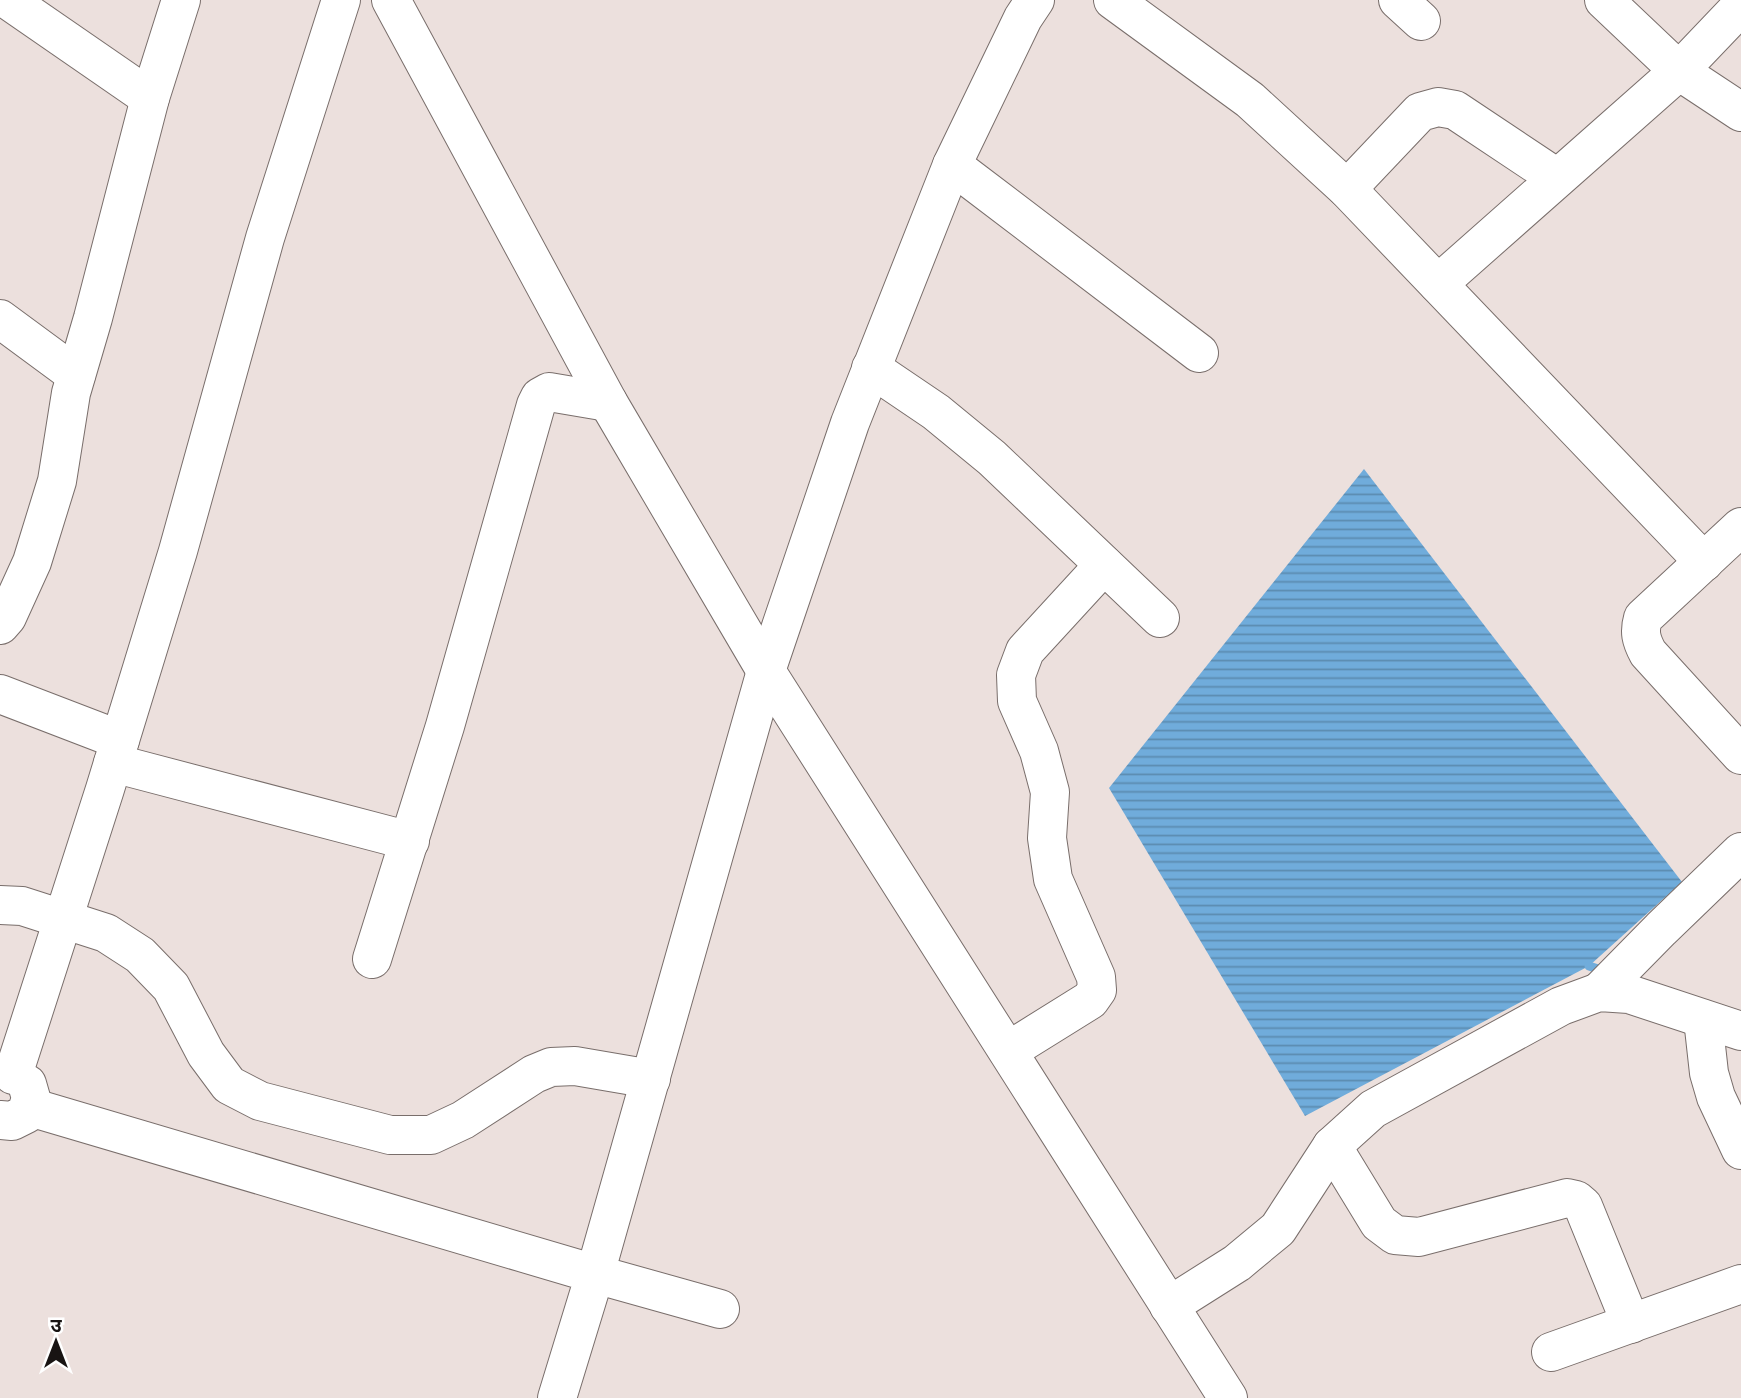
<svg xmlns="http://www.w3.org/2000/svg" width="1741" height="1398" font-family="'Exo 2','Noto Sans Devanagari',sans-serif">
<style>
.water{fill:url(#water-rules)}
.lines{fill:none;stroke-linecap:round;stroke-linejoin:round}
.stream{stroke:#70acdb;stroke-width:9}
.minor-casing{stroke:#796e6b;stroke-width:40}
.minor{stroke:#fff;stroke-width:38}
</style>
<defs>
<pattern id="water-rules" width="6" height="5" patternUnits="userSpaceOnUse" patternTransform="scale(1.75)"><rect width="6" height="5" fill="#70acdb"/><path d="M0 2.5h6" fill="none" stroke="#5b8bb0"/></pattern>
</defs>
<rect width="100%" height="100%" fill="#ece0dd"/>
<path class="water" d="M1364,469L1682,882L1589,966L1305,1116L1109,788Z"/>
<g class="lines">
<path class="stream" d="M1589,966L1604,971"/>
<g class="minor-casing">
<g id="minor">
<path d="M8,0L150,98"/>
<path d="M391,0L608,402L766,671L1228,1398"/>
<path d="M1113,0L1250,100L1347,189L1704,562"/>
<path d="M1398,0L1421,21"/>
<path d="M1604,0L1679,71L1741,112"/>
<path d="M952,165L1199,353"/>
<path d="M1347,189L1420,112L1438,107L1455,110L1557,178"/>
<path d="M1438,284L1679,71L1741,6"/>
<path d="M0,319L76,375"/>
<path d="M871,368L936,412L992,458L1160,618"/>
<path d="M1741,527L1643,618C1639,632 1641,640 1648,653L1741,755"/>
<path d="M0,625L7,617L32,562L57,481L71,393L93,318L150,98L181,0"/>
<path d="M0,694L120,740"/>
<path d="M113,763L410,841"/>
<path d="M0,905L22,906L106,933L140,955L171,987L206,1054L229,1085L260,1101L390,1135H431L463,1120L534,1074L551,1067L575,1066L651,1079"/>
<path d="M372,959L445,726L536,405L540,397L549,392L608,402"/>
<path d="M1599,992L1661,929L1741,852"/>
<path d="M1703,1019L1709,1073L1716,1097L1741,1150"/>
<path d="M1008,1051L1090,1000L1097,990L1096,977L1053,879L1047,838L1050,792L1039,751L1017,701L1016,675L1025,651L1104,565"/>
<path d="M13,1075L105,789L178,551L265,238L341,0"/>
<path d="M30,1107L595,1274L557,1398"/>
<path d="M0,1120L12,1121L26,1114L31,1098L27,1084"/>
<path d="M1332,1146L1379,1223L1395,1235L1419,1237L1567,1198L1576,1200L1583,1206L1631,1324"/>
<path d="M1169,1306L1237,1263L1278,1229L1332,1146L1373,1109L1561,1006L1599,992L1629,994L1741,1031"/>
<path d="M720,1309L595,1274L766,671L850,423L952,165L1023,18L1035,0"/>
<path d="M1551,1352L1741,1284"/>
</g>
</g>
<use href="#minor" class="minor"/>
</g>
<g transform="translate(56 1342)" stroke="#ffffff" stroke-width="5" paint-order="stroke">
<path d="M0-5L12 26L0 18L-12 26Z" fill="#181413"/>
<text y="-10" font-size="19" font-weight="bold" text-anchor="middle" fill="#181413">उ</text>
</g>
</svg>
